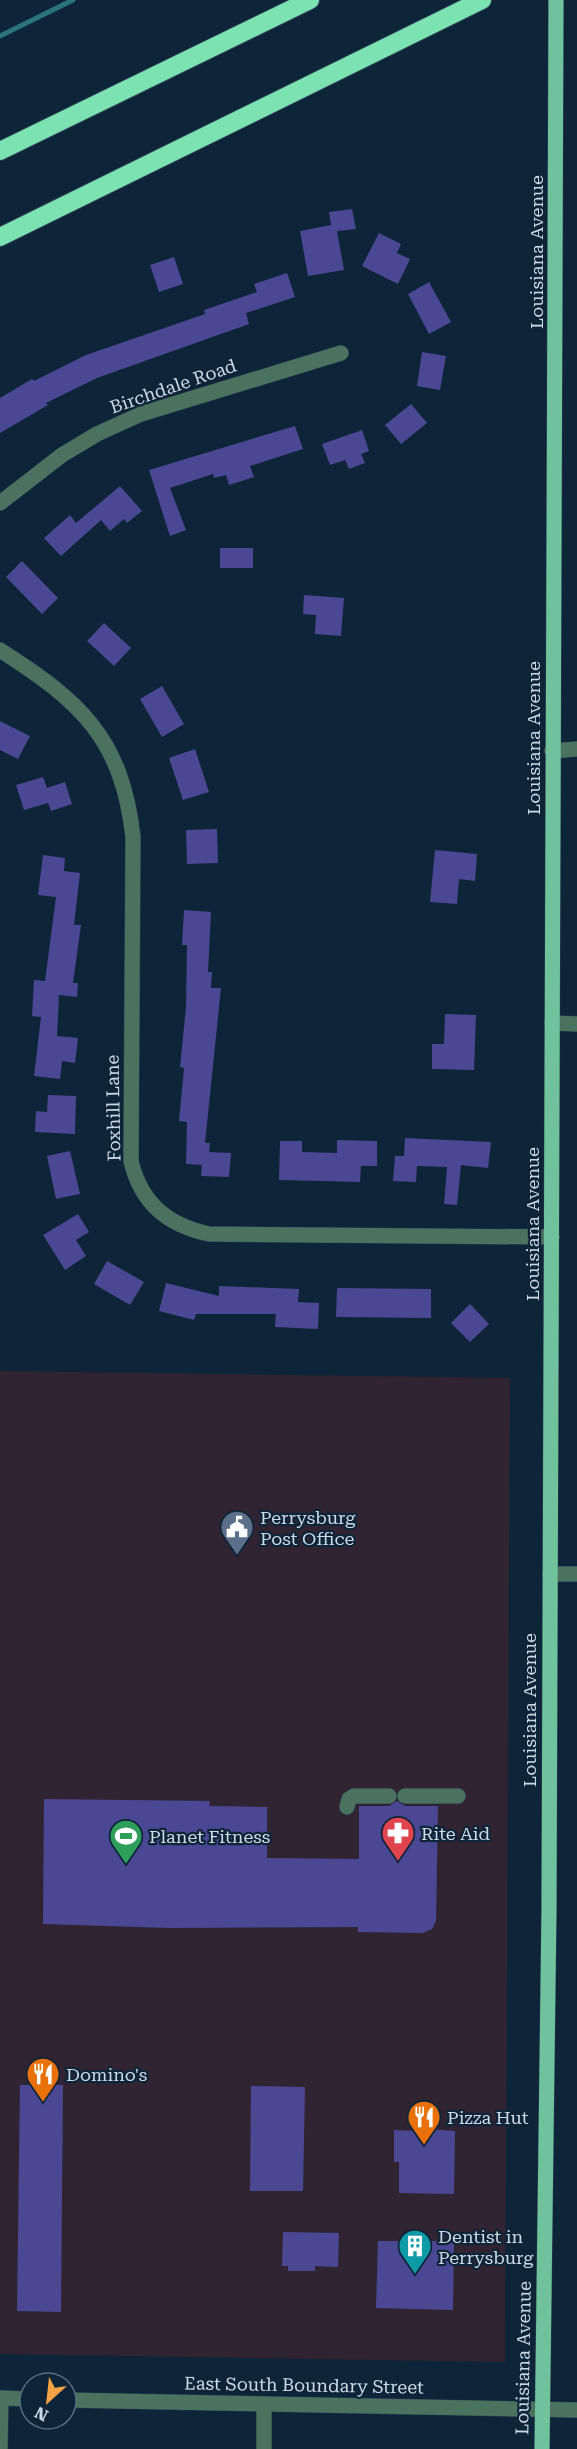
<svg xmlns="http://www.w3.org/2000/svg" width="577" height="2449" font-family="'Roboto Serif',serif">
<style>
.commercial{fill:#312432}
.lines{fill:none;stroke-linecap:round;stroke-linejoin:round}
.stream{stroke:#2b737a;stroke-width:5}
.building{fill:#4a4892}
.minor-casing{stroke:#2c4154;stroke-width:16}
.major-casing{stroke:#2c4154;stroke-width:16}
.highway-casing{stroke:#2c4154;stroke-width:20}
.minor{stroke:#4b725e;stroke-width:15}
.major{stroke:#6fc29b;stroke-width:15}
.highway{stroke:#7ce2b2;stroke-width:18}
.labels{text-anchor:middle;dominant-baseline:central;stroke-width:4.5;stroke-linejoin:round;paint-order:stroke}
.street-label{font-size:18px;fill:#ccdae7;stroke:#0e2438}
.poi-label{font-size:18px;fill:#ccdae7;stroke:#0e2438;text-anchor:start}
</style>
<rect width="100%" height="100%" fill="#0e2438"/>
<path class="commercial" d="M0,1371L510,1378L505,2362L0,2354Z"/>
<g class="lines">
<path class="stream" d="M0,36L73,0"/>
</g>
<g class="building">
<path d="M352,209L356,229L337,231L344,270L308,276L300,231L331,225L329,212Z"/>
<path d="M379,233L401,244L397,253L410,259L398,284L362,266Z"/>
<path d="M174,257L183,284L159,292L150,265Z"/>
<path d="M287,273L295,297L246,313L249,324L97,378L46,403L48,405L0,433V398L32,379L34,381L86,355L205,314L204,310L257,292L254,284Z"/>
<path d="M429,282L451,322L429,334L408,294Z"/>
<path d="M422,352L446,356L440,390L417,386Z"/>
<path d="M411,404L427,423L401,444L385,425Z"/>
<path d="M295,426L303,449L250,466L254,477L229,485L226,475L214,478L213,474L170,488L186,530L170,536L149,470Z"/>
<path d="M362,430L369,451L361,454L365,463L349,469L345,460L330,465L322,444Z"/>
<path d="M120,486L142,511L127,523L124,519L110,531L101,520L61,556L44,538L70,515L76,523Z"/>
<rect x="220" y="548" width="33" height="20"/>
<path d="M22,561L58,598L42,614L6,577Z"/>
<path d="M304,595L344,598L341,636L315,634L316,615L303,614Z"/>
<path d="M104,623L131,648L114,666L87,641Z"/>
<path d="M162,686L184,724L162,737L140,699Z"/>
<path d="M0,721L30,736L18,759L0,750Z"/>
<path d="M195,749L209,792L183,800L169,758Z"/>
<path d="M43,777L47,788L65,782L72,804L51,811L48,803L24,810L16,785Z"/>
<path d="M217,829L218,863L187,864L186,830Z"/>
<path d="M435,850L477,854L475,881L459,879L457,904L430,902Z"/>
<path d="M43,855L65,858L64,871L80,873L74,925H81L73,983H78L77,997L59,995L57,1036L78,1038L75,1063L62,1061L60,1079L34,1076L41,1017L32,1016L34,980L45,981L56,897L38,895Z"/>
<path d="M184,910L211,912L208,972H212L211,988H221L205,1143H210L209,1152L231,1153L229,1177L201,1176L202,1165L186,1164L187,1122L179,1121L184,1068L180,1067L186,1007L187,945H182Z"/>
<path d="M445,1014L476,1015L474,1070L432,1069V1044H444Z"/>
<path d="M48,1095L76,1096L75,1134L35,1132L36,1111L47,1112Z"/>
<path d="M405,1138L491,1142L488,1168L461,1165L457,1205L444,1204L447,1167L417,1166L416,1182L393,1181L395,1156H404Z"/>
<path d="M337,1140L377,1141V1166H361L360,1182L279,1180L280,1141H302V1152L337,1153Z"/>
<path d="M70,1151L80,1194L56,1199L47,1156Z"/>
<path d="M78,1214L89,1232L76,1240L86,1256L65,1270L43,1235Z"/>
<path d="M107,1261L144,1282L130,1305L94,1284Z"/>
<path d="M166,1283L219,1296V1286L299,1289L298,1302L319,1303L318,1329L275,1327L276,1314H196L194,1320L159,1311Z"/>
<path d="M337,1288L431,1289V1318L336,1317Z"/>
<path d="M470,1304L489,1324L470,1342L451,1323Z"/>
<path d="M44,1799L210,1801L209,1806L267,1807V1858L359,1859V1806H389L397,1801L405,1806H438L436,1921L432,1929L423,1933L358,1932V1927L170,1928L43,1924Z"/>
<path d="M20,2085H63L61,2312L17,2311Z"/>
<path d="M251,2086L305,2087L303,2191H250Z"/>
<path d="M417,2128L455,2131L454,2194L399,2193V2162H394V2130L417,2131Z"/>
<path d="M283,2232L339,2233L338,2267L315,2266V2271H288V2266H282Z"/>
<path d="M378,2241H454L453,2310L376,2308Z"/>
</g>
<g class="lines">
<g class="minor-casing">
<g id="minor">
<path d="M0,503L62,455L97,434L141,414L341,353"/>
<path d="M0,650C80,701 122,738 133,837L131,1161C141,1203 167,1225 209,1234L552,1237"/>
<path d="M552,751L577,749"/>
<path d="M552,1023L577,1024"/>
<path d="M550,1574H577"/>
<path d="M405,1796H458"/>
<path d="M347,1807L349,1799L354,1796H389"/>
<path d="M0,2398L30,2399"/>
<path d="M66,2400L577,2410"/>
<path d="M0,2449L1,2398"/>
<path d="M264,2449V2404"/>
</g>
</g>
<g class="major-casing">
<path id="major" d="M542,2449L549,1909L556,0"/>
</g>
<g class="highway-casing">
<g id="highway">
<path d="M0,151L310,0"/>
<path d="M0,237L482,0"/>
</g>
</g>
<use href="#minor" class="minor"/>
<use href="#major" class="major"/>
<use href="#highway" class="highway"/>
</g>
<defs>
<g id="civic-pin" transform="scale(1.725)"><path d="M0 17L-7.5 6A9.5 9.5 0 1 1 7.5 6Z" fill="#5c6f8a" stroke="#0e2438"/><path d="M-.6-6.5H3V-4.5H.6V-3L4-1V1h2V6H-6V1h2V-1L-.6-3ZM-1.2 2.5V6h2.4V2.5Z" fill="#fff"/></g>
<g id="pharmacy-pin" transform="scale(1.725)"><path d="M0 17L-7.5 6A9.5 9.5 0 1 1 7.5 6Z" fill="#e0444e" stroke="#0e2438"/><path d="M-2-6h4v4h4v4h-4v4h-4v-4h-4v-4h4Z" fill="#fff"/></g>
<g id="stadium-pin" transform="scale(1.725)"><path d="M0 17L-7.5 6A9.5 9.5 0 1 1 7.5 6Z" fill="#2e9e5b" stroke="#0e2438"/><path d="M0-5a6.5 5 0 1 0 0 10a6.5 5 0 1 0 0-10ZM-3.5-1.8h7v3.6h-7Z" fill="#fff"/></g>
<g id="restaurant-pin" transform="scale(1.725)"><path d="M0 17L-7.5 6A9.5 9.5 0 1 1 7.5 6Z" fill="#e8710a" stroke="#0e2438"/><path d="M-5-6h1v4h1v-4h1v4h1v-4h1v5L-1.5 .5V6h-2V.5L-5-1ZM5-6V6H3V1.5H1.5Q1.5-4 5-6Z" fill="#fff"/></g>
<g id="building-pin" transform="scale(1.725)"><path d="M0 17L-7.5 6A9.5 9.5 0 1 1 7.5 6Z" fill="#0f9aa8" stroke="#0e2438"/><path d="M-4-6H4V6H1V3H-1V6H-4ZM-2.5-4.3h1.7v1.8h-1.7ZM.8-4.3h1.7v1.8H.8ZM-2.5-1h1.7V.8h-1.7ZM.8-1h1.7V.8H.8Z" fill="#fff"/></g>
</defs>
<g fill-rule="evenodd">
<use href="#civic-pin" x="237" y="1527"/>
<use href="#pharmacy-pin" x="398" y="1833"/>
<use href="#stadium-pin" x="126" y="1836"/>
<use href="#restaurant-pin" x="43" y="2074"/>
<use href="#restaurant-pin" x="424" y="2117"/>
<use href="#building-pin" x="415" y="2246"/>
</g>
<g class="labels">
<g class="street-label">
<text transform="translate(536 252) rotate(-90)">Louisiana Avenue</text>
<text transform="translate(173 386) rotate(-19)">Birchdale Road</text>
<text transform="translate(533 738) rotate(-90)">Louisiana Avenue</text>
<text transform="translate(113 1108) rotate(-91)">Foxhill Lane</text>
<text transform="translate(532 1224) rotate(-90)">Louisiana Avenue</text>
<text transform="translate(529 1710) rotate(-90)">Louisiana Avenue</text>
<text transform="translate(523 2358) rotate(-89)">Louisiana Avenue</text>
<text transform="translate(304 2385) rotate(1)">East South Boundary Street</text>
</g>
<g class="poi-label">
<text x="260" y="1517">Perrysburg<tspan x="260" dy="21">Post Office</tspan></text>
<text x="421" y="1833">Rite Aid</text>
<text x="149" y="1836">Planet Fitness</text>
<text x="66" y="2074">Domino's</text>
<text x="447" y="2117">Pizza Hut</text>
<text x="438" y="2236">Dentist in<tspan x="438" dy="21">Perrysburg</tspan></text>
</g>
</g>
<g transform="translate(48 2401) rotate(207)"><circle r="28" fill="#0e2438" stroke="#5a6d7e" stroke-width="1.5"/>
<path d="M0-4.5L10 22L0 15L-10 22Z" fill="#f5a345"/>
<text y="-9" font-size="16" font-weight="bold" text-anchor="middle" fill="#ccdae7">N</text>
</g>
</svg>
